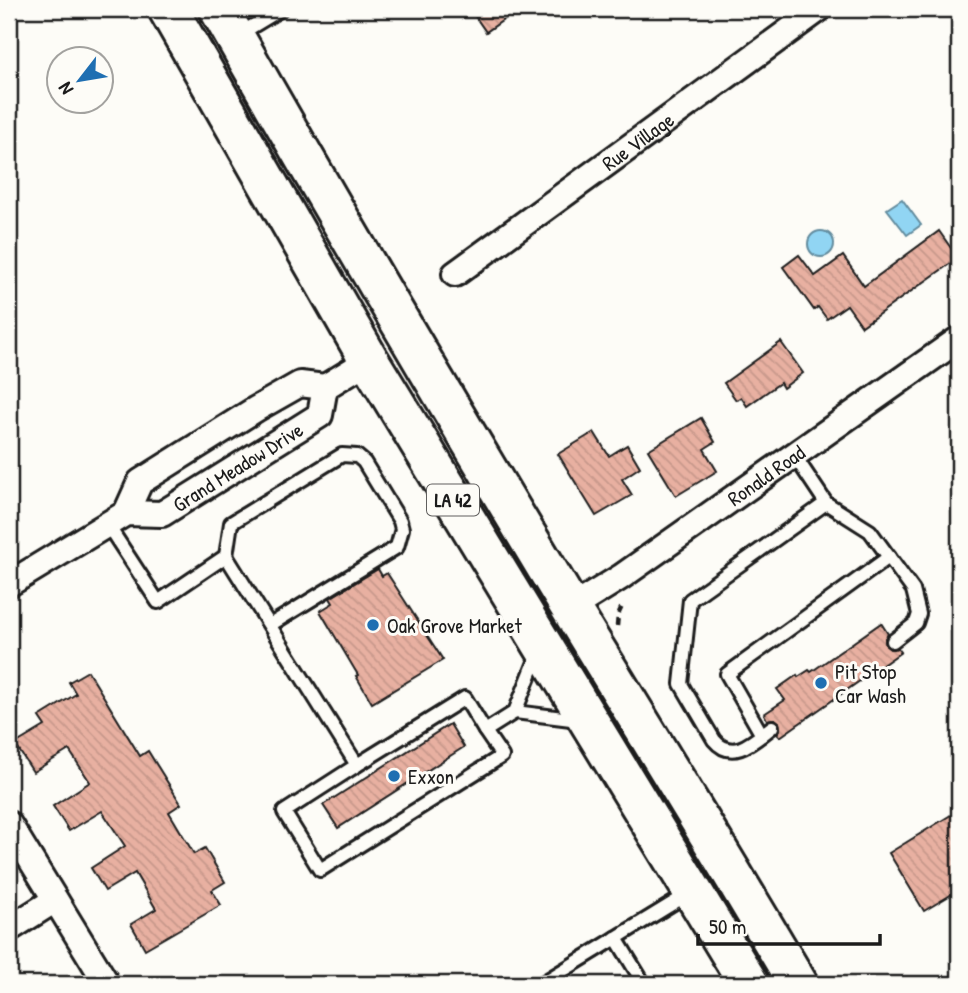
<svg xmlns="http://www.w3.org/2000/svg" width="968" height="993" font-family="'Patrick Hand',sans-serif">
<style>
.water{fill:#91d5f3;stroke:#628b9d;stroke-width:2}
.building{fill:url(#building-back-hatch);stroke:#1c1c1c;stroke-width:2}
.lines{fill:none;stroke-linecap:round;stroke-linejoin:round}
.lane-casing{stroke:#1c1c1c;stroke-width:18}
.street-casing{stroke:#1c1c1c;stroke-width:30}
.primary-casing{stroke:#1c1c1c;stroke-width:44}
.path{stroke:#1c1c1c;stroke-width:4.5;stroke-dasharray:7 5;stroke-linecap:butt}
.lane{stroke:#fdfcf7;stroke-width:12}
.street{stroke:#fdfcf7;stroke-width:24}
.primary{stroke:#fdfcf7;stroke-width:38}
.poi-dot{fill:#1f6fb2;stroke:#fdfcf7;stroke-width:2.5}
.labels{text-anchor:middle;dominant-baseline:central;stroke-width:6;stroke-linejoin:round;paint-order:stroke}
.shield{fill:#fdfcf7;stroke:#605f5e;stroke-width:2}
.shield-label{font-size:19px;font-weight:bold;fill:#1c1c1c}
.street-label{font-size:21px;fill:#1c1c1c;stroke:#fdfcf7}
.poi-label{font-size:21px;fill:#1c1c1c;stroke:#fdfcf7;text-anchor:start}
</style>
<defs>
<pattern id="building-back-hatch" width="6" height="6" patternUnits="userSpaceOnUse" patternTransform="scale(1.75)"><rect width="6" height="6" fill="#e8b0a1"/><path d="M-1 5l2 2M0 0l6 6M5-1l2 2" fill="none" stroke="#c6978a"/></pattern>
</defs>
<rect width="100%" height="100%" fill="#fdfcf7"/>
<filter id="ink" filterUnits="userSpaceOnUse"><feTurbulence type="fractalNoise" baseFrequency=".0143" numOctaves="2"/><feDisplacementMap in="SourceGraphic" scale="14" xChannelSelector="R" yChannelSelector="G"/><feConvolveMatrix kernelMatrix="1 2 1 2 8 2 1 2 1" color-interpolation-filters="sRGB"/></filter>
<g filter="url(#ink)">
<g class="water">
<path d="M902,199L921,225L907,235L887,209Z"/>
<circle cx="821" cy="244" r="13"/>
</g>
<g class="building">
<path d="M470,9H519L486,32Z"/>
<path d="M939,231L958,258L862,326L847,305L827,319L818,307L814,310L783,267L799,255L815,276L843,256L864,286Z"/>
<path d="M781,342L803,373L783,388L780,383L747,406L741,397L736,400L724,383Z"/>
<path d="M701,418L715,442L704,449L717,471L676,496L648,450Z"/>
<path d="M594,432L609,456L627,445L640,467L622,479L632,495L596,516L558,454Z"/>
<path d="M378,569L382,576L387,573L443,660L372,703L356,676L358,675L320,611L333,603L330,598Z"/>
<path d="M881,623L888,634L885,638L886,646L890,649L898,648L901,652L780,737L777,734L780,730L779,722L775,719L767,720L764,714L785,700L777,689L797,675L798,677L809,670L811,672Z"/>
<path d="M88,671L140,756L148,751L181,804L169,812L194,854L205,848L225,882L212,890L221,905L145,949L131,924L156,909L135,873L105,891L91,868L125,846L102,811L69,831L53,806L90,782L69,750L33,772L15,744L45,726L39,717L76,694L69,682Z"/>
<path d="M450,724L464,747L338,828L323,805Z"/>
<path d="M959,810V890L924,911L889,853Z"/>
</g>
<g class="lines">
<g class="lane-casing">
<g id="lane">
<path d="M238,35L281,9"/>
<path d="M794,455L826,503L870,531L913,590L919,614L916,623L893,641"/>
<path d="M107,524L158,602L226,556L357,765L465,698L485,731L515,712"/>
<path d="M226,556L231,523L342,455L357,456L364,462L400,521L402,529L397,547L270,625"/>
<path d="M539,652L515,712L579,720"/>
<path d="M772,727C755,740 733,763 714,740L681,684L690,600L826,503"/>
<path d="M762,735L727,674L889,557"/>
<path d="M357,765L284,812L320,870L502,756L485,731"/>
<path d="M616,938L644,984"/>
<path d="M541,984L688,894"/>
</g>
</g>
<g class="street-casing">
<g id="street">
<path id="s1" d="M455,274L819,9"/>
<path d="M126,513L140,482L256,409L300,384L325,387L369,360"/>
<path id="s2" d="M9,584L126,513L162,514L320,415L325,387"/>
<path id="s3" d="M571,608L621,577L959,339"/>
<path d="M9,824L107,984"/>
<path d="M9,929L55,900"/>
</g>
</g>
<g class="primary-casing">
<g id="primary">
<path d="M168,9L369,360L749,984"/>
<path d="M219,9C333,210 451,410 571,609C647,734 724,858 798,984"/>
</g>
</g>
<path class="path" d="M617,626L618,615L623,604"/>
<use href="#lane" class="lane"/>
<use href="#street" class="street"/>
<use href="#primary" class="primary"/>
</g>
</g>
<g class="poi-dot">
<circle cx="373" cy="625" r="7"/>
<circle cx="821" cy="683" r="7"/>
<circle cx="394" cy="776" r="7"/>
</g>
<g class="labels">
<rect class="shield" x="427" y="484.5" width="52" height="31" rx="5"/>
<g class="shield-label">
<text x="453" y="500">LA 42</text>
</g>
<g class="street-label">
<text stroke="none"><textPath href="#s1" startOffset="226">Rue Village</textPath></text>
<text stroke="none"><textPath href="#s2" startOffset="262">Grand Meadow Drive</textPath></text>
<text stroke="none"><textPath href="#s3" startOffset="236">Ronald Road</textPath></text>
</g>
<g class="poi-label">
<text x="387" y="625">Oak Grove Market</text>
<text x="835" y="671">Pit Stop<tspan x="835" dy="24">Car Wash</tspan></text>
<text x="408" y="776">Exxon</text>
</g>
</g>
<rect width="968" height="993" fill="none" stroke="#fdfcf7" stroke-width="35"/>
<rect x="18" y="18" width="933" height="958" fill="none" stroke="#1c1c1c" stroke-width="2.5" filter="url(#ink)"/>
<g transform="translate(80 80) rotate(239)"><circle r="33" fill="#fdfcf7" stroke="#a3a29f" stroke-width="2"/>
<path d="M0-5L12 26L0 18L-12 26Z" fill="#1f6fb2"/>
<text y="-10" font-size="19" font-weight="bold" text-anchor="middle" fill="#1c1c1c">N</text>
</g>
<path d="M698 934v10h182v-10" fill="none" stroke="#1c1c1c" stroke-width="3.5"/>
<text x="709" y="934" font-size="21" fill="#1c1c1c" stroke="#fdfcf7" stroke-width="5" paint-order="stroke">50 m</text>
</svg>
